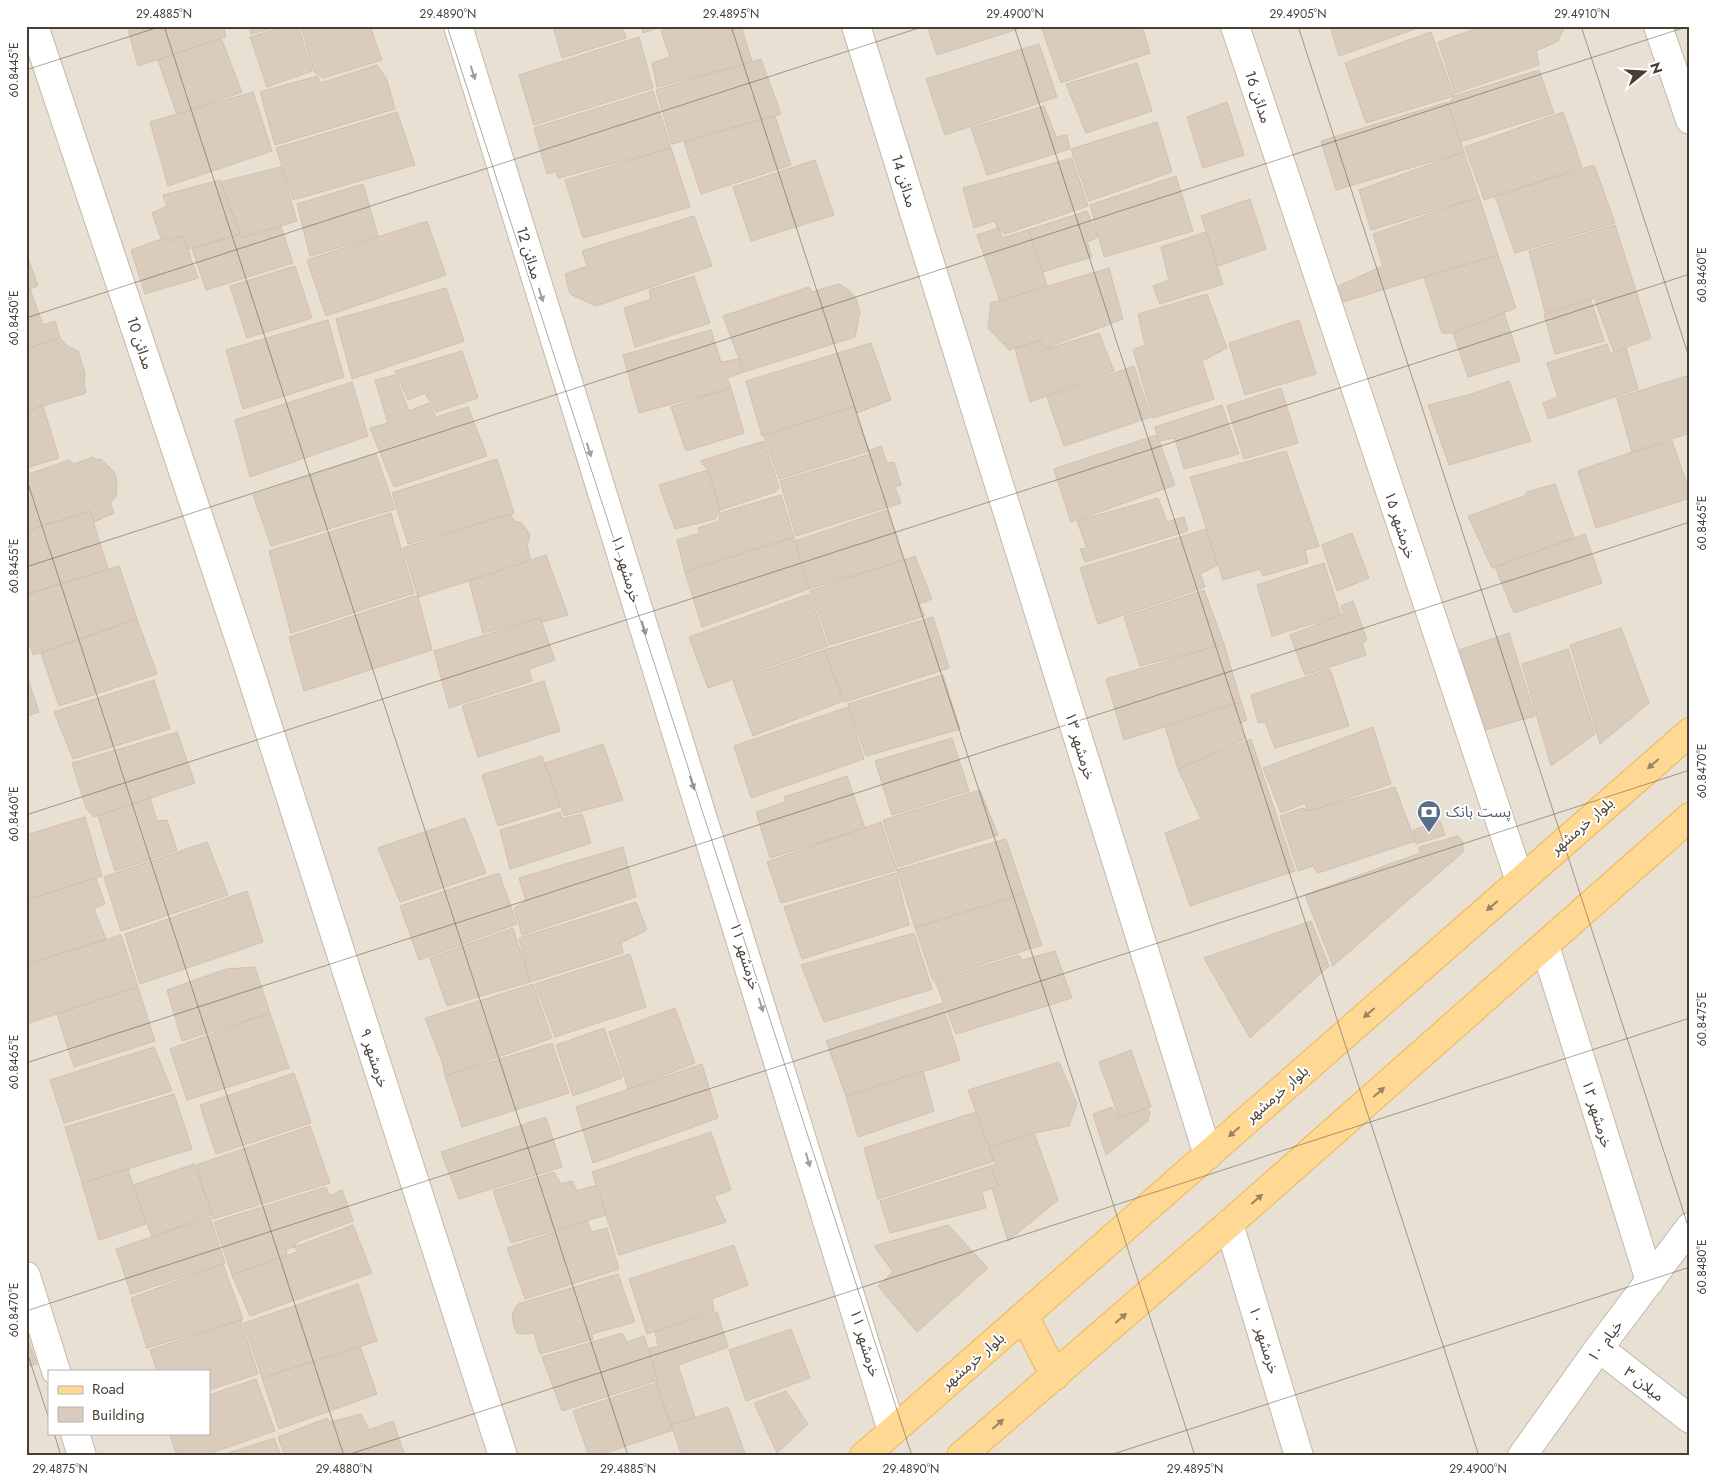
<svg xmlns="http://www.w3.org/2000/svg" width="1716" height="1482" font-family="Jost,'Noto Sans Arabic',sans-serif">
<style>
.residential{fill:#e8e0d2;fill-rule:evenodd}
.building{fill:#daccbc;stroke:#d2c0ac}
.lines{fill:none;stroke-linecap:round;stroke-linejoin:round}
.minor-casing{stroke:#c3b8aa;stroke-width:30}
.major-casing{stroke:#eeb559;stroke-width:30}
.minor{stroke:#fff;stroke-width:28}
.major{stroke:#ffd893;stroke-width:28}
.oneway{fill:#a39e9a}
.oneway2{fill:#9a835f}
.ticks{fill:none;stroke:#473e34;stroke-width:1;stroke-opacity:0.45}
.labels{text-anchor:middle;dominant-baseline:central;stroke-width:4;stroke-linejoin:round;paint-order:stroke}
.street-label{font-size:15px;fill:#473e34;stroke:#fff}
.service-label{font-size:15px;fill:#4e5e75;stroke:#fff;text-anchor:start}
.neatline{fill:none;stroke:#473e34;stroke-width:2}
.ticks-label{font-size:12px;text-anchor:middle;fill:#473e34}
</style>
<rect width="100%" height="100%" fill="#f4eee5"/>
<path class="residential" d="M26,26H1690V1456H26ZM49,1371H209V1433H49Z"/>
<g class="building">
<path d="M127,26H223L226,37L138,66Z"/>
<path d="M248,26H280L251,34Z"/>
<path d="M286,26H298L312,71L267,87L250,37Z"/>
<path d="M304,26H370L382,60L323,78L314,72L301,27Z"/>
<path d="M553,26H622L626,38L562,58Z"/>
<path d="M642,26H662L643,33Z"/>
<path d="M673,26H741L752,62L657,87L652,63L670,57L661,31Z"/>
<path d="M927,26H1018V29L937,55Z"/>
<path d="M1041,26H1142L1150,53L1061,83Z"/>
<path d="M1330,26H1414L1415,29L1339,56Z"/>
<path d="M1484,26H1564V28L1558,41L1536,51L1539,65L1455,93L1438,42Z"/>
<path d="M1431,32L1454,96L1366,123L1345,63Z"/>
<path d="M639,37L653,88L534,125L519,75Z"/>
<path d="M221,38L242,92L177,115L158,60Z"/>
<path d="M1039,44L1057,97L945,135L926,79Z"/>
<path d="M761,59L781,114L672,144L656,90Z"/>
<path d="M1137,63L1152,111L1086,133L1066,84Z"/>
<path d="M377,65L387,80L395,109L275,145L260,92L317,76L321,83Z"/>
<path d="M1539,70L1554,113L1460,142L1448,104L1454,96Z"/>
<path d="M653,91L671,148L558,178L556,171L547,174L534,128Z"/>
<path d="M253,92L272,151L168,186L150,122Z"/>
<path d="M1227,102L1244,155L1203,168L1187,117Z"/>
<path d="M1447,102L1464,152L1336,190L1321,141Z"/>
<path d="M1044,106L1056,137L1067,135L1070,149L987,175L971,128Z"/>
<path d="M397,112L415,165L293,200L276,148Z"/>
<path d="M1563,112L1582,167L1484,200L1465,147Z"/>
<path d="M775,116L791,165L701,194L684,142Z"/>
<path d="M1157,122L1172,172L1089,201L1071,149Z"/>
<path d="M671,148L690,207L583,238L565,180Z"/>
<path d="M1464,152L1479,197L1371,230L1359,190Z"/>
<path d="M1072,158L1088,206L1005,234L998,228L994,221L974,228L963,188Z"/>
<path d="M815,160L834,215L751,241L733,187Z"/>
<path d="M1594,165L1615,223L1515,253L1495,196Z"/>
<path d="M281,167L297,221L241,238L221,182Z"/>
<path d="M1176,176L1193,231L1104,257L1090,205Z"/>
<path d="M220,180L240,234L188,249L183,236L170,241L164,238L161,239L152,213L167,206L163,195Z"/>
<path d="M363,184L378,236L310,256L297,204Z"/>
<path d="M1479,197L1498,255L1339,303L1336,287L1383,266L1373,234Z"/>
<path d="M1250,199L1266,249L1218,266L1201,216Z"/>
<path d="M1087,211L1098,237L1087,242L1092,257L1042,272L1028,230Z"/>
<path d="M694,216L712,266L596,306L570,294L565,274L587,266L582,251Z"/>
<path d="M427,221L446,275L326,316L307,260Z"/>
<path d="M1615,225L1651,338L1614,352L1594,298L1545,312L1529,251Z"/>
<path d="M281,226L293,263L206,290L192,249L240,234L241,238Z"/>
<path d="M998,228L1003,238L1028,230L1047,285L1000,301L977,235Z"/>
<path d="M1206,232L1223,284L1160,304L1153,286L1169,280L1161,247Z"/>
<path d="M183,236L198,278L145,294L131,250L164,238L170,241Z"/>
<path d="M26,253L38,286L26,290Z"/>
<path d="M1498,255L1516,308L1453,333H1442L1424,277Z"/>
<path d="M295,266L312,318L247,338L230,286Z"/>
<path d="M1109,268L1123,319L1053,345L1046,349L1040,340L1009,350L988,328L991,303Z"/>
<path d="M694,276L710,323L635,347L624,308L651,299L649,290Z"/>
<path d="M838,284L848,289L856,299L860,312L855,337L744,372L723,316L809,287L813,292Z"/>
<path d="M446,288L464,341L352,379L336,319Z"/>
<path d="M30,289L43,325L55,321L60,338L26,349V290Z"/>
<path d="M1207,294L1227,348L1202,361L1214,399L1153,418L1133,350L1145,345L1138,314Z"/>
<path d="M1591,300L1604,341L1555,354L1544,314Z"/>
<path d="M1504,313L1520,361L1468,377L1453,333Z"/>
<path d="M328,320L344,377L243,409L226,350Z"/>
<path d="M1299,320L1316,374L1245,395L1229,343Z"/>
<path d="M711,330L721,362L739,359L744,372L727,378L731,388L639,413L623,355Z"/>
<path d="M1099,333L1114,371L1030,402L1015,349L1040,340L1046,349Z"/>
<path d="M60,338L67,346L78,351L85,373L84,384L86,393L26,411V349Z"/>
<path d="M871,343L891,400L857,413L853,407L762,436L746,381Z"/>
<path d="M1607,344L1610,354L1626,348L1638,389L1548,419L1543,403L1558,397L1547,363Z"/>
<path d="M462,351L478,398L436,412L425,393L408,400L395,371Z"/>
<path d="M1134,366L1151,417L1064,446L1047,397Z"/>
<path d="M395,375L409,411L429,403L436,417L468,407L487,456L394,487L370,428L388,423L375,380Z"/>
<path d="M1690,375V433L1632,452L1617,398Z"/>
<path d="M1509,381L1531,441L1449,465L1428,405L1472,394Z"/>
<path d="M352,382L368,436L250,477L235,420Z"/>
<path d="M731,388L744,433L686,451L671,407Z"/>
<path d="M1281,388L1298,443L1244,459L1227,406Z"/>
<path d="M1222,405L1239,454L1184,469L1175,438L1159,441L1155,427Z"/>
<path d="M43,406L59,458L26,468V411Z"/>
<path d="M853,407L869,451L779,479L764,435Z"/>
<path d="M1157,435L1175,485L1071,522L1054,469Z"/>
<path d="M764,441L779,487L775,492L720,510L708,470L700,461Z"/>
<path d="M1672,441L1690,493V498L1596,528L1578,471L1632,452Z"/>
<path d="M881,446L887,463L894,462L901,485L895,487L901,503L796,536L780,481L870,454L869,451Z"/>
<path d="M1286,451L1319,546L1305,550L1308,563L1263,576L1260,569L1223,580L1190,477Z"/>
<path d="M376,454L395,509L271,546L253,495Z"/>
<path d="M93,457L96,460L101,459L115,473L117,483L116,497L110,503L114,513L94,522L90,511L26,531V475L69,460L74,464Z"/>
<path d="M497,459L514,513L408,544L392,493Z"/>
<path d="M708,470L720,510L715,519L675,529L659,485Z"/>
<path d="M1555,484L1574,537L1492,568L1468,516L1527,495V492Z"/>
<path d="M781,495L794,537L685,572L677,540L700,533L698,528L719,521L720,513Z"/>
<path d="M1158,498L1167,522L1184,517L1188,531L1085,562L1080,549L1087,548L1077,521Z"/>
<path d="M887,510L903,560L809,589L795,541Z"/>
<path d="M90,511L108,569L27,594L26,531Z"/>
<path d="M391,513L414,593L291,633L269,551Z"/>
<path d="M510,514L515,521L522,523L530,535L527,546L531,561L418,597L403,548Z"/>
<path d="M1206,529L1217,565L1200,574L1205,587L1098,624L1080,568Z"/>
<path d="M1352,533L1369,578L1337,591L1322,545Z"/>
<path d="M1585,534L1602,583L1514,613L1495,567Z"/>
<path d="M794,537L809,589L702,627L685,572Z"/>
<path d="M546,555L568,615L542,622L540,618L483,633L469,581Z"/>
<path d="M915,556L932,599L919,604L925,616L830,645L810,591Z"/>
<path d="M1324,563L1341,615L1272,636L1257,585Z"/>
<path d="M119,566L137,619L33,655L26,633V595Z"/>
<path d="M1204,590L1224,644L1140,666L1124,617Z"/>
<path d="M809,594L828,646L708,688L689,637Z"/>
<path d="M414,596L418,597L432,650L304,691L289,637Z"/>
<path d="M1353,601L1367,640L1362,643L1366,655L1305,675L1290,635L1344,614L1341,606Z"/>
<path d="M933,617L949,668L845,702L824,650Z"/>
<path d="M540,618L555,660L529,669L532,681L449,708L434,651Z"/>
<path d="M137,619L157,674L59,706L41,653Z"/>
<path d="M1621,628L1649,703L1600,744L1570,645Z"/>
<path d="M1509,633L1535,716L1474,733L1448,654Z"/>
<path d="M1224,644L1241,702L1124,740L1106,679Z"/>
<path d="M1568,649L1595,734L1551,766L1522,664Z"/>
<path d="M824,650L843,701L753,736L733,681Z"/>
<path d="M1330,669L1349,726L1275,748L1265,722L1258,723L1251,695Z"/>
<path d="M26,673L39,712L26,716Z"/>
<path d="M943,675L960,729L866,756L848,704Z"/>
<path d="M154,680L170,729L73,759L54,712Z"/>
<path d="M544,681L560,731L478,757L462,706Z"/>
<path d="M1241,702L1247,720L1239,724L1245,739L1178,769L1165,726Z"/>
<path d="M848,707L864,759L751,798L734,746Z"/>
<path d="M1373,727L1391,784L1308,811L1305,803L1281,813L1263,768Z"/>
<path d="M177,732L195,783L94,817L86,808L72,763Z"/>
<path d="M952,738L969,791L892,815L875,761Z"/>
<path d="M1251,739L1295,871L1190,906L1165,833L1201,819L1178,769Z"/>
<path d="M603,744L623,800L564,816L545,763Z"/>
<path d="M542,756L560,807L498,826L482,775Z"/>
<path d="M847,776L865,828L770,858L756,812L785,802L784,797Z"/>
<path d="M1395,787L1415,841L1318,873L1313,866L1298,871L1280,816L1303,808L1308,811Z"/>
<path d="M980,790L998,835L898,867L883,820Z"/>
<path d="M150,798L157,821L167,820L177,850L115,871L98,816Z"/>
<path d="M560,812L562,819L582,814L591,843L510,869L500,830Z"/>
<path d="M85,817L102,876L26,900V835Z"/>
<path d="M465,818L486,873L400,902L378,848Z"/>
<path d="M1440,821L1445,835L1416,844L1413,830Z"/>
<path d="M881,822L897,870L781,903L767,862Z"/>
<path d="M1458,836L1463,842V852L1333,966L1305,895L1420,853L1419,847Z"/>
<path d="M1006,839L1024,893L915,928L897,870Z"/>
<path d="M207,842L228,895L121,931L104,877Z"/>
<path d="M623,847L636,897L522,935L514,908L526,901L519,878Z"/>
<path d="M499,873L517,924L419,960L400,906Z"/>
<path d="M896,873L909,925L802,959L784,907Z"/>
<path d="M96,878L105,904L94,909L106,939L26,964V900Z"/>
<path d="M247,891L263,942L140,984L125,934Z"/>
<path d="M1024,893L1042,945L933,980L915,928Z"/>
<path d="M636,902L647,930L621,943L623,953L530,982L519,938Z"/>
<path d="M1311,921L1329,966L1250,1038L1204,958Z"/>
<path d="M513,928L530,982L447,1006L430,958Z"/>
<path d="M914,933L932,989L824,1022L801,965Z"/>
<path d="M121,935L138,987L29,1023L26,1015V965Z"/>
<path d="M1055,951L1072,998L956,1034L935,981L1019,955L1022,960Z"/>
<path d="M630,954L646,1007L555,1037L535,984Z"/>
<path d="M255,967L270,1013L182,1041L167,990L226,969Z"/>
<path d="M533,984L552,1038L445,1076L443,1064L425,1018Z"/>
<path d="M138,987L155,1041L74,1067L57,1014Z"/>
<path d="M942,1003L960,1060L846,1096L826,1041Z"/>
<path d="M675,1008L695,1063L628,1089L609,1032Z"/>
<path d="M270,1013L289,1068L187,1100L170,1049Z"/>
<path d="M604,1028L622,1078L573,1096L556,1045Z"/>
<path d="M552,1043L569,1093L462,1127L445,1076Z"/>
<path d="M154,1047L172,1091L64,1123L50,1080Z"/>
<path d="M1131,1050L1151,1107L1119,1117L1099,1062Z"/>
<path d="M1059,1062L1077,1104L1069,1126L1034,1133L989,1147L968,1090Z"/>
<path d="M702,1064L718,1118L593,1163L576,1107Z"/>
<path d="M923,1071L934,1111L858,1137L846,1096Z"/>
<path d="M294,1073L311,1123L216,1154L200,1105Z"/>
<path d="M174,1094L192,1149L82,1183L65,1127Z"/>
<path d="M1112,1107L1119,1117L1146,1109L1150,1112L1148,1121L1106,1155L1093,1114Z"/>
<path d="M976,1112L994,1161L878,1199L864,1148Z"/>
<path d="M546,1117L562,1167L459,1199L441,1152Z"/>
<path d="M310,1126L330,1183L213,1219L196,1165Z"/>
<path d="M711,1132L731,1190L714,1196L726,1222L619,1255L592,1172Z"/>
<path d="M1034,1133L1058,1200L1008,1241L992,1188L998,1186L990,1166L996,1164L989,1147Z"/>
<path d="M194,1164L212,1214L152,1237L133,1185Z"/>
<path d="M990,1166L998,1186L982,1192L986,1208L890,1233L880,1201Z"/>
<path d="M128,1169L146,1224L99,1240L82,1183Z"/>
<path d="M554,1172L561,1184L572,1181L577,1191L597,1185L606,1215L511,1243L493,1191Z"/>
<path d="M326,1187L330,1196L342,1190L353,1221L297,1242L295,1247L286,1249L287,1254L232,1275L214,1222Z"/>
<path d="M210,1217L225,1263L131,1294L116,1249Z"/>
<path d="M587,1221L592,1232L607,1228L619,1269L525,1299L507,1248Z"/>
<path d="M353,1225L372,1273L250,1316L232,1275L297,1252L295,1247Z"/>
<path d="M948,1225L988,1268L917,1332L878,1286L893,1272L874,1246Z"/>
<path d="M734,1245L748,1285L712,1299L714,1311L647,1334L629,1279Z"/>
<path d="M223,1264L243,1319L147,1348L131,1298Z"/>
<path d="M618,1274L635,1322L592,1334L593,1339L540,1354L534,1333L518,1334L514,1327L512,1314L518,1304Z"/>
<path d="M358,1284L377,1341L262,1378L244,1323Z"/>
<path d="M717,1312L728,1347L678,1365L695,1417L671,1425L656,1383L658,1380L648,1349L658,1346L655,1332Z"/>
<path d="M241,1320L258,1374L209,1390V1371H157L150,1350Z"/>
<path d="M791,1329L810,1378L746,1401L729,1350Z"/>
<path d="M622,1333L627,1342L644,1336L658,1380L562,1411L542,1357Z"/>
<path d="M26,1334L37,1364L26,1367Z"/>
<path d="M360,1346L377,1394L279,1429L262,1378Z"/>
<path d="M256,1379L275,1431L202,1456H177L169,1433H209V1395Z"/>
<path d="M656,1383L673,1430L597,1456H589L573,1411Z"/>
<path d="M786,1391L808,1424L777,1453L754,1403Z"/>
<path d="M728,1407L746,1456H682L671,1425Z"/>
<path d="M361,1414L369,1430L393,1421L405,1456H285L278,1437L327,1418L330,1422Z"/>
<path d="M274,1438L281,1456H219Z"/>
</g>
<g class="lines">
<g class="minor-casing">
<g id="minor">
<path d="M34,26L246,659L503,1456"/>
<path d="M458,26L892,1431"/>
<path d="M856,26L1208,1155"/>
<path d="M1235,26L1520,881"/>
<path d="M1658,26L1690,120"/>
<path d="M1545,946L1650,1281"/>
<path d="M1229,1224L1299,1456"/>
<path d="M26,1276L56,1371"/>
<path d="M1599,1348L1690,1419"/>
<path d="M75,1433L82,1456"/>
<path d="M1522,1456L1599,1348L1690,1227"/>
</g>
</g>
<g class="major-casing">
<g id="major">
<path d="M1024,1316L1055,1376"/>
<path d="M864,1456L1690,732"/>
<path d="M961,1456L1229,1224L1690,817"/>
</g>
</g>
<use href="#minor" class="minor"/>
<use href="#major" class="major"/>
</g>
<defs><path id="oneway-solid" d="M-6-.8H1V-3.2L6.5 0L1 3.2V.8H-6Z" transform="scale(1.25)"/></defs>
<g class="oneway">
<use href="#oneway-solid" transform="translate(473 73) rotate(73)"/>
<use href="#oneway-solid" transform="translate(541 295) rotate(73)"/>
<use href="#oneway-solid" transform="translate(589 450) rotate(73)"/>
<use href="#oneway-solid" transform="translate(644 628) rotate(73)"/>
<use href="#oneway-solid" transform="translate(692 783) rotate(73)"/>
<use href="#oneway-solid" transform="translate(761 1005) rotate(73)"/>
<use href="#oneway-solid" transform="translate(808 1160) rotate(73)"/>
</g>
<g class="oneway2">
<use href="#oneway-solid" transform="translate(1653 764) rotate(139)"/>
<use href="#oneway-solid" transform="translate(1492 906) rotate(139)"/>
<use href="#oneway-solid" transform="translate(1369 1013) rotate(139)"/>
<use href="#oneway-solid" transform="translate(1379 1092) rotate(-41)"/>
<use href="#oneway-solid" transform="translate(1234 1132) rotate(139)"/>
<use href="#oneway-solid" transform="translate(1257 1199) rotate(-41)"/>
<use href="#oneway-solid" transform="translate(1121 1318) rotate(-41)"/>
<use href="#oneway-solid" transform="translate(998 1424) rotate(-41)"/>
</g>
<path class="ticks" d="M164,26L628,1456M447,26L912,1456M731,26L1195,1456M1014,26L1479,1456M1298,26L1690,1232M1581,26L1690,360M26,70L162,26M26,318L925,26M26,477L344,1456M26,567L1689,26M26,815L1690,274M26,1063L1690,522M26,1311L1690,770M26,1349L49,1419M54,1433L61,1456M344,1456L1690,1018M1107,1456L1690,1267"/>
<defs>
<g id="bank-pin" transform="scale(1.25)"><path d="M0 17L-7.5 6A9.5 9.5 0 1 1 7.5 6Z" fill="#5c6f8a" stroke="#fff"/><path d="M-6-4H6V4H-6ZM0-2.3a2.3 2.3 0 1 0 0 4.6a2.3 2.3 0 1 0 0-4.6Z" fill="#fff"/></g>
</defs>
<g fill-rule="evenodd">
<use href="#bank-pin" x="1429" y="812"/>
</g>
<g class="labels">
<g class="street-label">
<text transform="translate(1258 97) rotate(72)">مدائن 16</text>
<text transform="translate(904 181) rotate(73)">مدائن 14</text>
<text transform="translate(529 253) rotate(73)">مدائن 12</text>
<text transform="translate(140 343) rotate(72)">مدائن 10</text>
<text transform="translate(1400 525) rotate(72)">خرمشهر ۱۵</text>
<text transform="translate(626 569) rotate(73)">خرمشهر ۱۱</text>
<text transform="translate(1080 746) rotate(73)">خرمشهر ۱۳</text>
<text transform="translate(1582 826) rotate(-41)">بلوار خرمشهر</text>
<text transform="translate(745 956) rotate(73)">خرمشهر ۱۱</text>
<text transform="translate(374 1058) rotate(72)">خرمشهر ۹</text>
<text transform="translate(1277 1094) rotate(-41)">بلوار خرمشهر</text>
<text transform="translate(1597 1114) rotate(73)">خرمشهر ۱۲</text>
<text transform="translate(1264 1340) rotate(73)">خرمشهر ۱۰</text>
<text transform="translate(1605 1341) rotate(-53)">خیام ۱۰</text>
<text transform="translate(865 1343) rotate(73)">خرمشهر ۱۱</text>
<text transform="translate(973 1361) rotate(-41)">بلوار خرمشهر</text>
<text transform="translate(1644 1384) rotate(38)">میلان ۳</text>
</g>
<g class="service-label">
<text x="1446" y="812">پست بانک</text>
</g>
</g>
<rect width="1716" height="1482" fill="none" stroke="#ffffff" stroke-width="55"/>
<rect x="48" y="1370" width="162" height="65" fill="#ffffff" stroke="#b5b2ae"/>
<rect x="58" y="1386" width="25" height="8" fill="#ffd893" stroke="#b5b2ae"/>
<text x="92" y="1394" font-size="15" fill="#473e34">Road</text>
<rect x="58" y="1407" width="25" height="15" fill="#daccbc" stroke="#b5b2ae"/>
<text x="92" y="1420" font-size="15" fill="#473e34">Building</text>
<g transform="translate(1644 72) rotate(72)" stroke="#ffffff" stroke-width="4" paint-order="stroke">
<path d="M0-4L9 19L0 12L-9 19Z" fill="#473e34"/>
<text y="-8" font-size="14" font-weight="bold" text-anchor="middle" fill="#473e34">N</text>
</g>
<rect x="28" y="28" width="1660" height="1426" class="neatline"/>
<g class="ticks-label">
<text x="164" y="18">29.4885°N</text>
<text x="448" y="18">29.4890°N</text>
<text x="731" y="18">29.4895°N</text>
<text x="1015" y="18">29.4900°N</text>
<text x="1298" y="18">29.4905°N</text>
<text x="1582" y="18">29.4910°N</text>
<text transform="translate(14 70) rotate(-90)" y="4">60.8445°E</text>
<text transform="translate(1702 275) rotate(-90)" y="4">60.8460°E</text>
<text transform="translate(14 318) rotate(-90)" y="4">60.8450°E</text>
<text transform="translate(1702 523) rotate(-90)" y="4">60.8465°E</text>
<text transform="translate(14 566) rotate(-90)" y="4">60.8455°E</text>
<text transform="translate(1702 771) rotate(-90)" y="4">60.8470°E</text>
<text transform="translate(14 814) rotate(-90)" y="4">60.8460°E</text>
<text transform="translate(1702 1019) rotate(-90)" y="4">60.8475°E</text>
<text transform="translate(14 1062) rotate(-90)" y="4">60.8465°E</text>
<text transform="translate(1702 1267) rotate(-90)" y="4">60.8480°E</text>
<text transform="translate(14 1310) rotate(-90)" y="4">60.8470°E</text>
<text x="60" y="1473">29.4875°N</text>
<text x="344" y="1473">29.4880°N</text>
<text x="628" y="1473">29.4885°N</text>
<text x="911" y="1473">29.4890°N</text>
<text x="1195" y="1473">29.4895°N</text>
<text x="1478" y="1473">29.4900°N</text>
</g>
</svg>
